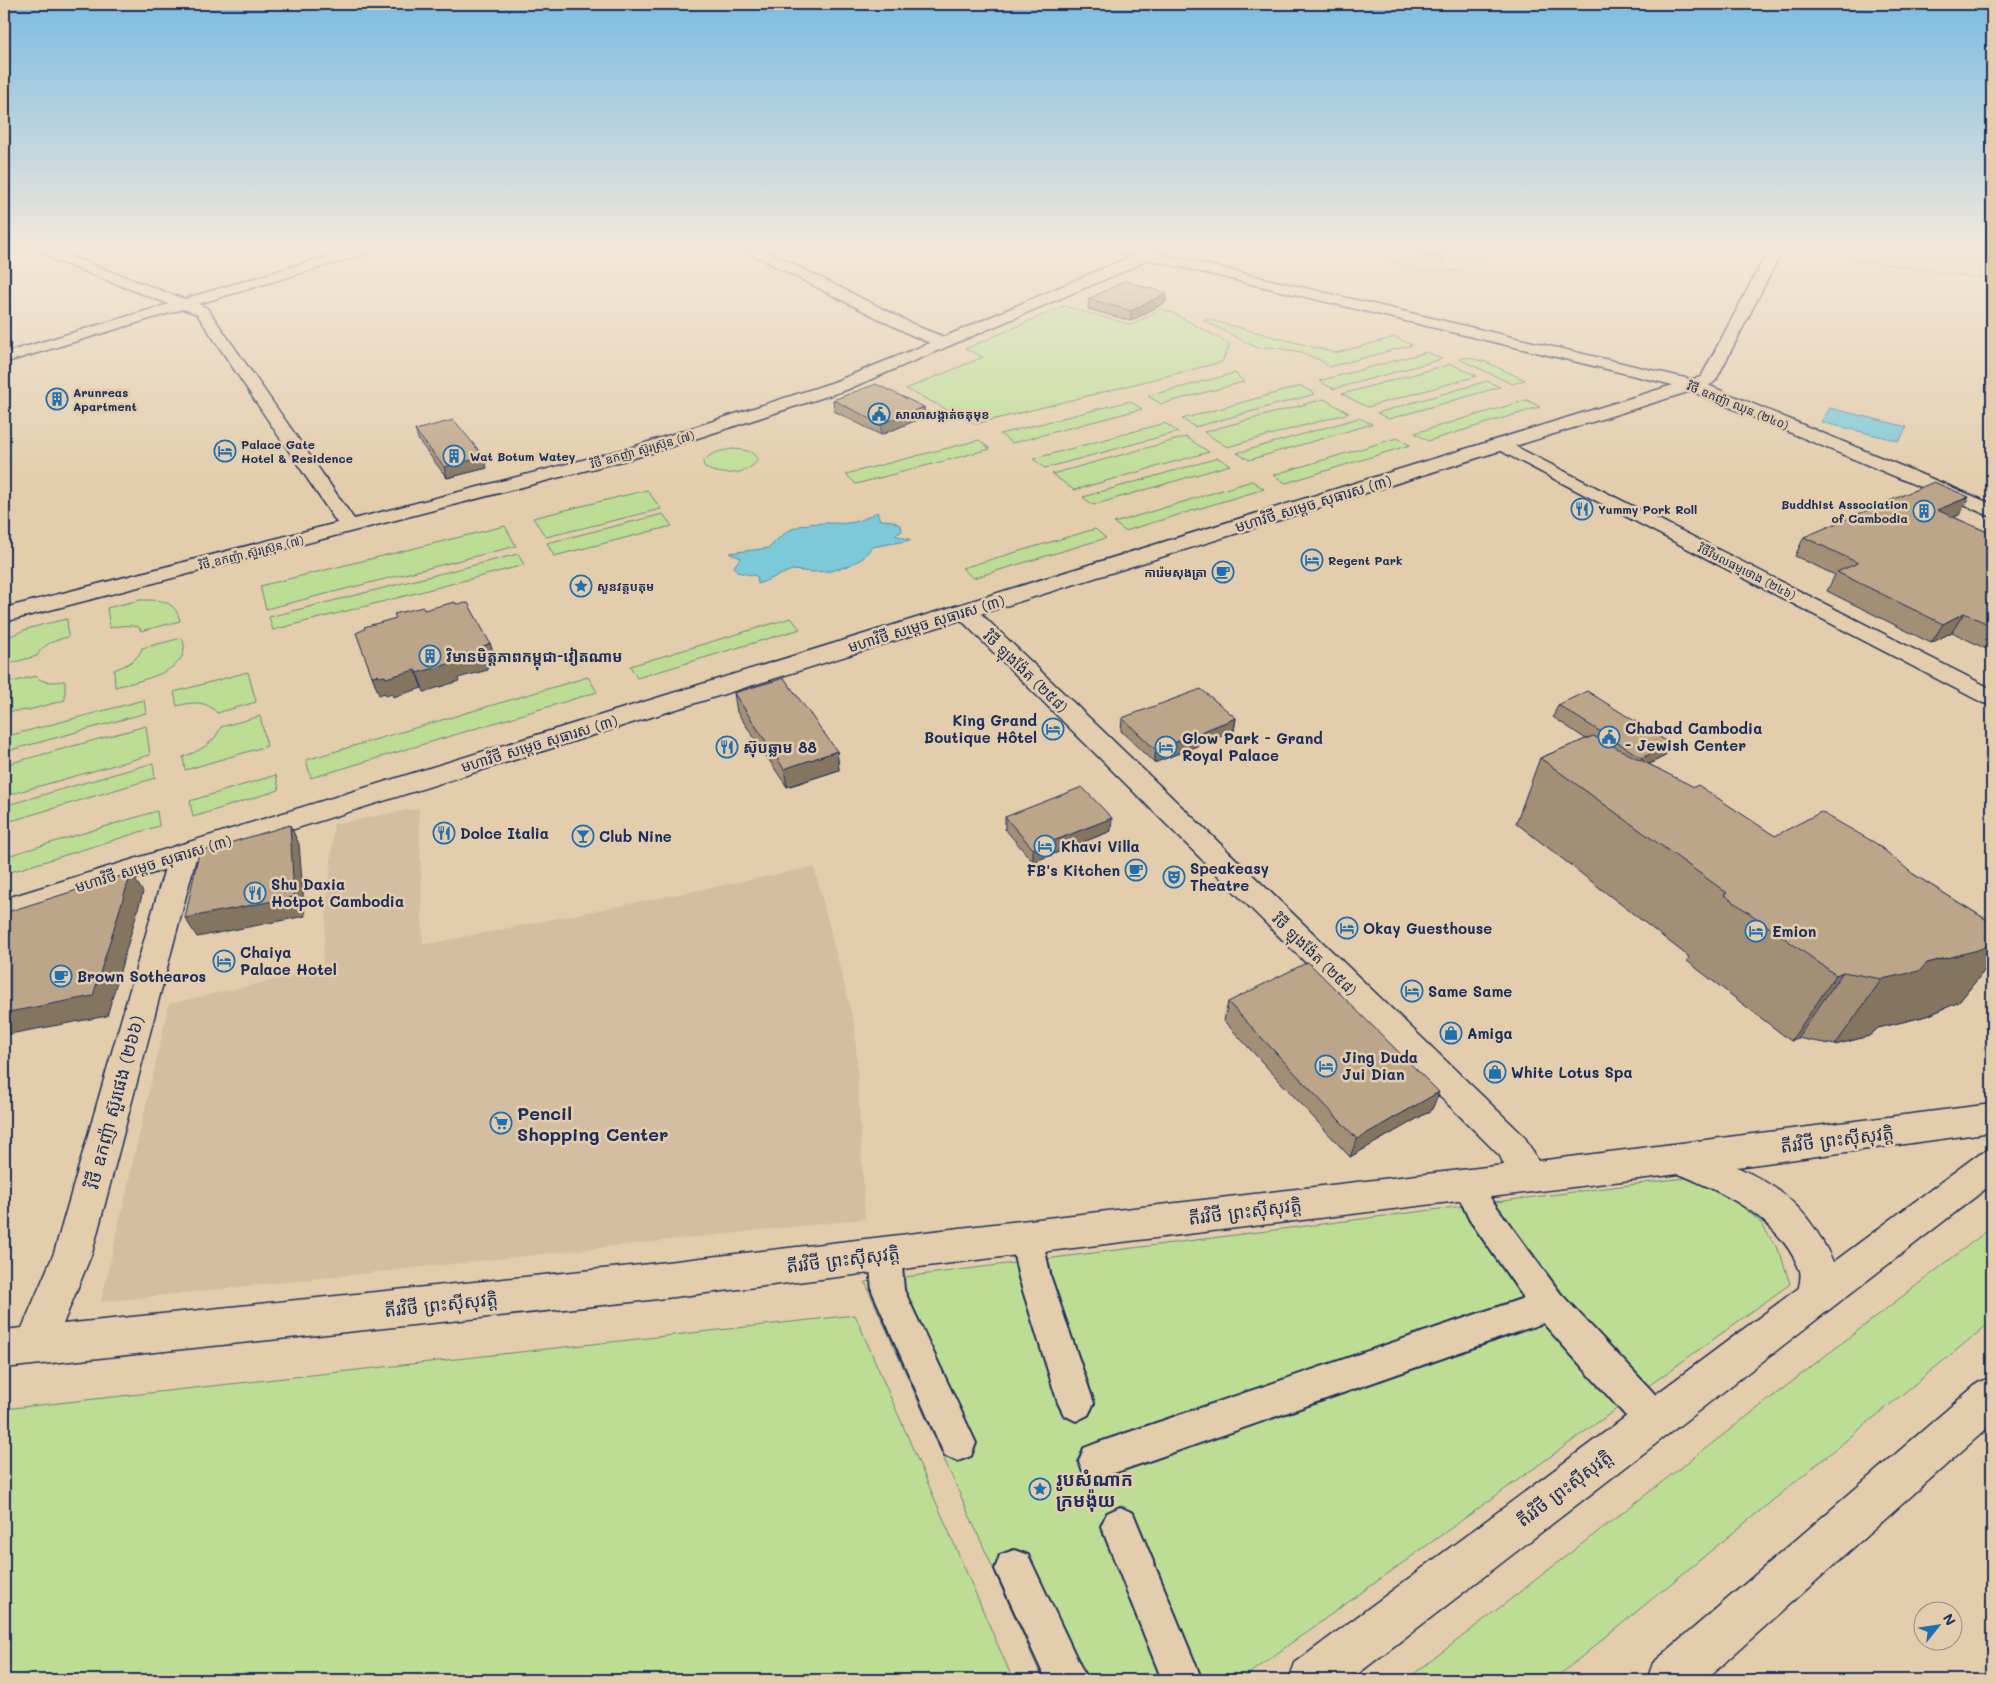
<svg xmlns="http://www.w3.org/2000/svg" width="1996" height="1684" font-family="Mali,'Noto Sans Khmer',sans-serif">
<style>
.built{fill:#d4bea1}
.green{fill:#bddd95;stroke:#6c867a}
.water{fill:#7bc9d9;stroke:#558ba8}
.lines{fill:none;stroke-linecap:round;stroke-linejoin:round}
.pedestrian-casing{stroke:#1b2f5e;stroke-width:4}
.minor-casing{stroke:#1b2f5e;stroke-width:3}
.tertiary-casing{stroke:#1b2f5e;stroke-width:3}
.secondary-casing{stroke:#1b2f5e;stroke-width:3}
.pedestrian{fill:#e3cdac;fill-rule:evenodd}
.minor{fill:#e3cdac;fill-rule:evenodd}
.tertiary{fill:#e3cdac;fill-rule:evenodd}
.secondary{fill:#e3cdac;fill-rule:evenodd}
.wall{fill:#a38e76;stroke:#1b2f5e}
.shaded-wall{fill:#847460;stroke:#1b2f5e}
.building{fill:#bda589;stroke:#1b2f5e}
.labels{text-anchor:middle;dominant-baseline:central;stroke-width:5;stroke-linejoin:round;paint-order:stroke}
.far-poi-label{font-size:12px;font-weight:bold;fill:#1b2f5e;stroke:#e3cdac;text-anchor:start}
.far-street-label{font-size:12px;fill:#1b2f5e;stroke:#e3cdac}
.street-label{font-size:15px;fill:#1b2f5e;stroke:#e3cdac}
.poi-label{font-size:15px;font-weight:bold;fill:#1b2f5e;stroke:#e3cdac;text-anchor:start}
.near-street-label{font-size:18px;fill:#1b2f5e;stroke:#e3cdac}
.near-poi-label{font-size:18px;font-weight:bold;fill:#1b2f5e;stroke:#e3cdac;text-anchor:start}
</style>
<rect width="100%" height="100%" fill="#e3cdac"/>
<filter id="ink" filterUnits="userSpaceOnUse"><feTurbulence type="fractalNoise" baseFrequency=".02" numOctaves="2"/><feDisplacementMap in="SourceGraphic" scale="10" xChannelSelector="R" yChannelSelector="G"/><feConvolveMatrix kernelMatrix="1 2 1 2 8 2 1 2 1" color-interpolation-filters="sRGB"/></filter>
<g filter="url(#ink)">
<path class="built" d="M419,808L423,945L814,867L855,1027L865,1219L101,1302L169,1004L322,969L334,824Z"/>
<g class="green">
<path d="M1381,249H1472L1481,257L1480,262C1457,277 1400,274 1381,252Z"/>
<path d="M1851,249H1978L1980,278L1847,259Z"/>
<path d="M1064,306L1132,325L1161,309L1173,313L1230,344L1222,362L976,424L906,389L983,357L965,349Z"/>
<path d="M1206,319L1336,353L1395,337L1412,345L1329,367L1322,361L1301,352L1270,347L1257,348L1203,320Z"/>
<path d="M1427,352L1442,359L1334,389L1319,381Z"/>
<path d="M1466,357L1486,362L1525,380L1512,384L1459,359Z"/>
<path d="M1451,364L1477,376L1367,407L1342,394Z"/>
<path d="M1235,373L1244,382L1161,404L1148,396Z"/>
<path d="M1487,381L1500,387L1389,419L1377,413Z"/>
<path d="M1301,386L1315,394L1195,427L1182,419Z"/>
<path d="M1324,399L1349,413L1227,447L1204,432Z"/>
<path d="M1527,400L1540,407L1428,441L1415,433Z"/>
<path d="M1130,401L1142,409L1012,443L1000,434Z"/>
<path d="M1359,418L1372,424L1249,460L1237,453Z"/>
<path d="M1165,423L1178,432L1045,468L1033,459Z"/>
<path d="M1186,437L1209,452L1074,490L1052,474Z"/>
<path d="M1397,438L1410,445L1286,483L1273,475Z"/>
<path d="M979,440L990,449L856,484L846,474Z"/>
<path d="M733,449C743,450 753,450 758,460C746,476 722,476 705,468L703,462C711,452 720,451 733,449Z"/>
<path d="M1218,458L1230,465L1093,505L1083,497Z"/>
<path d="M1252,481L1264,489L1125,531L1114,523Z"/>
<path d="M647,490L661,509L546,537L533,518Z"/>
<path d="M663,514L672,526L554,556L547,543Z"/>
<path d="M505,526L516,546L266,609L260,586Z"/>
<path d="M1095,529L1106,538L973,578L962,568Z"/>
<path d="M518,554L524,565L273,630L269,617Z"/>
<path d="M140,600C159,600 175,599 180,621L141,631L139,627C128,625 120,625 110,628L107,608Z"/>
<path d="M791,618L800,629L637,678L630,666Z"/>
<path d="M67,619L68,637C56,640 42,644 37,656L4,665V640C23,628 45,624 67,619Z"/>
<path d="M182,638C183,641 185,646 184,649C182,674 134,682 115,687L114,670C126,665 138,661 142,648Z"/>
<path d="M248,672L256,702L217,713C206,700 192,702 177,706L174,692Z"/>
<path d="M36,676C42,684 55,682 65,681V700L29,710L4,712V684Z"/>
<path d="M588,677L597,692L311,778L306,760Z"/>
<path d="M144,700L146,713L4,752V737Z"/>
<path d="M260,716L267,746L185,770L183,757C199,751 214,744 221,727Z"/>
<path d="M146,726L150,755L4,796V765Z"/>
<path d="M153,763L155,778L4,823V806Z"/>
<path d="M276,775L279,790L193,817L190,801Z"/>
<path d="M157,811L159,826L4,874V857Z"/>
<path d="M1692,1177L1721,1187L1760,1222L1780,1253L1790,1284L1240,1680H1043L865,1282Z"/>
<path d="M1992,1227V1321L1553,1680H1406Z"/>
<path d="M855,1315L1013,1680H4V1409Z"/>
</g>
<g class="water">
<path d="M1830,408L1907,427L1899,441L1821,422Z"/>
<path d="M877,512L880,520L893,521L901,526L902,531L895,535L911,540L872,547L863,558L848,566L831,571L812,572L792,570L758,584L757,576L737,572L734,566L741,558L729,553L769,548C788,527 800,523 828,523C835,523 841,524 848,523C859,522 868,517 877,512Z"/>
</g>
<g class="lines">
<g class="pedestrian-casing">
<g id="pedestrian">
<path d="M1468,1171L1479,1174L1491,1199L1561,1294L1667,1407L1672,1420L1667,1433L1654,1438L1641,1433L1543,1323L1097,1479L1084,1474L1079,1461L1084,1448L1097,1443L1524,1298L1469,1219L1453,1184L1457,1174Z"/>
<path d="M1026,1223L1037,1227L1042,1237L1051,1278L1094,1403L1088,1415L1076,1421L1064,1415L1058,1403L1019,1278L1010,1237L1015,1227Z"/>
<path d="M885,1239L896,1244L901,1254L904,1290L976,1443L971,1456L958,1461L945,1456L872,1291L869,1254L874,1244Z"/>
<path d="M1120,1507L1133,1513L1202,1680H1162L1101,1526L1107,1513Z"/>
<path d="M1014,1550L1028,1555L1087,1680H1046L995,1569L1000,1555Z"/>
</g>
</g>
<g class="minor-casing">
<g id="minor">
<path d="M39,249H56L64,254L184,299L352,249H374L372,252L198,304L207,308L354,519L633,447L834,382L930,343L909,334L747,252L745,249H763L921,328L944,337L1141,252L1146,251L1153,255L1136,266L846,390L645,455L4,622V608L337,523L197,314L183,309L4,363V353L169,304L54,260Z"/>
<path d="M1769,249H1783L1716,380C1711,387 1695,391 1686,389L1684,385L1686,381L1701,377Z"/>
<path d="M1501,439L1992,689V705L1983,703L1495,448L1492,444L1495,440Z"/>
<path d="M965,604L973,606L1524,1136L1538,1161L1992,1104V1132L1737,1167C1775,1184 1804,1206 1824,1244C1838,1269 1843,1281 1830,1309L1817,1314L1804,1309C1802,1304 1798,1299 1798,1294C1798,1287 1802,1279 1800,1271C1780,1219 1727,1194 1679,1174L641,1301L4,1368V1330L22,1328L54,1253L169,854L173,847L183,844L193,847L197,854L92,1253L63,1324L641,1265L1504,1165L1500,1156L957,616L954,611L957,606Z"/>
</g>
</g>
<g class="tertiary-casing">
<path id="tertiary" d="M1115,249H1140L1698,381L1992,504V517L1691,391L4,920V899L1673,385L1122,253Z"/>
</g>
<g class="secondary-casing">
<g id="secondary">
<path d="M1992,1149V1184L1350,1680H1289L1295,1663L1980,1153Z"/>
<path d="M1992,1377V1424L1705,1680H1647L1653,1663L1978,1383Z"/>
</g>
</g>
<use href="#pedestrian" class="pedestrian"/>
<use href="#minor" class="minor"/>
<use href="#tertiary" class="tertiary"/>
<use href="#secondary" class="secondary"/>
</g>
<g class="wall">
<path d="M1418,249H1446L1444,260L1419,256Z"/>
<path d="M1089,299L1166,302L1131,321L1088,309Z"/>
<path d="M833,400L924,407V417L881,435L834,411Z"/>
<path d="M415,430L487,468L447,478L419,441Z"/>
<path d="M1959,515L1953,517L1992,534V652L1952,632L1931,643L1827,591L1835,575L1795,556L1804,537Z"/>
<path d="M734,693L837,751L839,770L787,787L737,712Z"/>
<path d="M1558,705L1665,756L1649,764L1775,836L1913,874L1992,923V961L1959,1002L1927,1016L1878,1028L1869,1036L1835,1045L1797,1038L1791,1041L1687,961L1689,957L1516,823L1540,758L1586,739L1553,717Z"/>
<path d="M1122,718H1236L1234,731L1154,763L1121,731Z"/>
<path d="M1005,817L1111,831L1033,862L1005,829Z"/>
<path d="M1228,1002L1432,1110L1350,1157L1224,1021Z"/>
</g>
<g class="shaded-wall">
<path d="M1166,293V302L1131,321V311Z"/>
<path d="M924,407V417L881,435V424Z"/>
<path d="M484,457L487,468L447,478L444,467Z"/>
<path d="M1969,497L1959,515L1927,529L1937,510Z"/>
<path d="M1964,613L1952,632L1931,643L1943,624Z"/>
<path d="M490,643L496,661L487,666L488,670L458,678L459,681L424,692L417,673L480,648Z"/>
<path d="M415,670L422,688L393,697L392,694L386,696L385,693L379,695L372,676L378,675L385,676Z"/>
<path d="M1236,718L1234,731L1154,763L1156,750Z"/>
<path d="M1671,744L1665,756L1636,771L1642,758Z"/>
<path d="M837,751L839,770L787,787L784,769Z"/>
<path d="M1112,818L1111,831L1033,862V849Z"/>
<path d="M290,825L299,844L305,916L197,937L185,918Z"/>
<path d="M131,873L143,892L107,1016L4,1035V1013Z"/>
<path d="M1992,944V961L1959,1002L1927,1016L1878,1028L1869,1036L1835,1045L1882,979L1927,963Z"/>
<path d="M1843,972L1797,1038L1791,1041L1836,975Z"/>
<path d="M1439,1092L1432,1110L1350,1157L1357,1139Z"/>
</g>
<g class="building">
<path d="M1124,281L1166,293L1131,311L1089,299Z"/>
<path d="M876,384L924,407L881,424L833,400Z"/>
<path d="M454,420L484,457L444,467L415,430Z"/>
<path d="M1934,482L1969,497L1937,510L1992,534V626L1964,613L1943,624L1837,572L1858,563L1804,537Z"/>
<path d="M455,602L456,604L468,603L490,643L480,648L482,651L451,660L452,663L417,673L415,670L386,678L385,676L379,677L378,675L372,676L356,633L365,629L364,627L396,618L394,614L423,607L424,610Z"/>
<path d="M784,678L837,751L784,769L734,693Z"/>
<path d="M1201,689L1236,718L1156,750L1122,718Z"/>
<path d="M1587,691L1671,744L1642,758L1558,705Z"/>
<path d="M1593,736L1694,787L1698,785L1775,836L1821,812L1877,844L1913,874L1992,923V944L1978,950L1927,963L1919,971L1882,979L1843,972L1836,975L1724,895L1727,893L1540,758Z"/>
<path d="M1082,787L1112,818L1033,849L1005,817Z"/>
<path d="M290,825L294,897L185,918L199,852Z"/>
<path d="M131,873L93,996L4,1013V913Z"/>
<path d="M1308,962L1439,1092L1357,1139L1228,1002Z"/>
</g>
</g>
<linearGradient id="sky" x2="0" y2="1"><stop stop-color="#7cbce2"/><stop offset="0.51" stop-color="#f2e8da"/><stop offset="1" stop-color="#f2e8da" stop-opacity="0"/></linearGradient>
<rect width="1996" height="485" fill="url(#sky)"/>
<defs>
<g id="building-ring" transform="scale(1.125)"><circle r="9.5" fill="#e3cdac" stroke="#1f6fb2" stroke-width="1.5"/><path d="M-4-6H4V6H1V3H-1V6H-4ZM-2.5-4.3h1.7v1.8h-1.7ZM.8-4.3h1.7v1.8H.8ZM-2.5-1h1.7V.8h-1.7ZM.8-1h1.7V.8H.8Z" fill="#1f6fb2"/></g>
<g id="civic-ring" transform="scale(1.125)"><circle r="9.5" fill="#e3cdac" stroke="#1f6fb2" stroke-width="1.5"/><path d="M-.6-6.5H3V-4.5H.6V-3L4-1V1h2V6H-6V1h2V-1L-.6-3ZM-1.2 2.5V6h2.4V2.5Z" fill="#1f6fb2"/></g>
<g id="hotel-ring" transform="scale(1.125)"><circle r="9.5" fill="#e3cdac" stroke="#1f6fb2" stroke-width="1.5"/><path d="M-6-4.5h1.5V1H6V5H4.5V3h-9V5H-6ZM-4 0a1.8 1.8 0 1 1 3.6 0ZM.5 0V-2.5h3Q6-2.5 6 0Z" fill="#1f6fb2"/></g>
<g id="restaurant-ring" transform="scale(1.125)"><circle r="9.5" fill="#e3cdac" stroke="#1f6fb2" stroke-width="1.5"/><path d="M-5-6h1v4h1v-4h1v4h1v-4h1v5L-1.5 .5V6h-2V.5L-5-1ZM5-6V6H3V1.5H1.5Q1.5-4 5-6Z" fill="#1f6fb2"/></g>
<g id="cafe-ring" transform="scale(1.125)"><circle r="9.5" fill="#e3cdac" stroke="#1f6fb2" stroke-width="1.5"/><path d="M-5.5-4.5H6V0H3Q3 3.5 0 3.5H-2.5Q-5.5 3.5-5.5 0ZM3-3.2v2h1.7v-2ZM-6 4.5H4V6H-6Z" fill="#1f6fb2"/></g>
<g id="sight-ring" transform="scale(1.125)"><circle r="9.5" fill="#e3cdac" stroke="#1f6fb2" stroke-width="1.5"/><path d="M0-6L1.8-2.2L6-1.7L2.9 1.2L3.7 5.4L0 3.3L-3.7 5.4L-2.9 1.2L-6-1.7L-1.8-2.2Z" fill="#1f6fb2"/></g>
<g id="bar-ring" transform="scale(1.125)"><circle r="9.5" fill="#e3cdac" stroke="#1f6fb2" stroke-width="1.5"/><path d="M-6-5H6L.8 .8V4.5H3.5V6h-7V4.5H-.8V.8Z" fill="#1f6fb2"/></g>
<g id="theatre-ring" transform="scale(1.125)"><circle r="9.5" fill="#e3cdac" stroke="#1f6fb2" stroke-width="1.5"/><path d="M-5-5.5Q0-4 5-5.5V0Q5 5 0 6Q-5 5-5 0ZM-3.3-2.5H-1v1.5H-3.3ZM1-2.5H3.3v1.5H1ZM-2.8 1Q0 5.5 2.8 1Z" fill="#1f6fb2"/></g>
<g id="shop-ring" transform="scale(1.125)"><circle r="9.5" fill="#e3cdac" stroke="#1f6fb2" stroke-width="1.5"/><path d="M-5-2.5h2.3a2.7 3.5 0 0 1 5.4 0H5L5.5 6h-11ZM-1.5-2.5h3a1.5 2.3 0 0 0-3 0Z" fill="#1f6fb2"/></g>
<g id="supermarket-ring" transform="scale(1.125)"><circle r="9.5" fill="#e3cdac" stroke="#1f6fb2" stroke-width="1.5"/><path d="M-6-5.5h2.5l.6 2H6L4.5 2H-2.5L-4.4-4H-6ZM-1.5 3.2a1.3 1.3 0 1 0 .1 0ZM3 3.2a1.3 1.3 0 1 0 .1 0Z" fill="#1f6fb2"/></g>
</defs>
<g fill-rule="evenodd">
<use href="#building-ring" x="57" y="399"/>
<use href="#civic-ring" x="879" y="414"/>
<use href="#hotel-ring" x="225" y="451"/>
<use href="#building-ring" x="454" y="456"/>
<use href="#restaurant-ring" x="1582" y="509"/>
<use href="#building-ring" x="1924" y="511"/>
<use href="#hotel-ring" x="1312" y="560"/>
<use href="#cafe-ring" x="1223" y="572"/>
<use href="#sight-ring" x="581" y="586"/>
<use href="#building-ring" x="430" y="656"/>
<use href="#hotel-ring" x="1053" y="729"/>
<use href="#civic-ring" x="1609" y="737"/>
<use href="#restaurant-ring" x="727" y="747"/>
<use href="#hotel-ring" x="1166" y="747"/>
<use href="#restaurant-ring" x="444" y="833"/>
<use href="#bar-ring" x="583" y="836"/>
<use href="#hotel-ring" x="1045" y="846"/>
<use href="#cafe-ring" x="1136" y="870"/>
<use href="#theatre-ring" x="1174" y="877"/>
<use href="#restaurant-ring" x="255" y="893"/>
<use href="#hotel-ring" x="1347" y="928"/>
<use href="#hotel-ring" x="1756" y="931"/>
<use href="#hotel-ring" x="224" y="961"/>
<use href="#cafe-ring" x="61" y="976"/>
<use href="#hotel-ring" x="1412" y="991"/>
<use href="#shop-ring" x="1451" y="1033"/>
<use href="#hotel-ring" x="1326" y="1066"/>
<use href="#shop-ring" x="1495" y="1072"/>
<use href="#supermarket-ring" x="501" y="1123"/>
<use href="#sight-ring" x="1040" y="1489"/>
</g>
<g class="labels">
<g class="far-poi-label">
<text x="73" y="392">Arunreas<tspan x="73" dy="14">Apartment</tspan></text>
<text x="895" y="414">សាលាសង្កាត់ចតុមុខ</text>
<text x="241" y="444">Palace Gate<tspan x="241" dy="14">Hotel &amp; Residence</tspan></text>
<text x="470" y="456">Wat Botum Watey</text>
<text x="1908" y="504" text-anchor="end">Buddhist Association<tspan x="1908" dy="14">of Cambodia</tspan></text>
<text x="1598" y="509">Yummy Pork Roll</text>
<text x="1328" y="560">Regent Park</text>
<text x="1207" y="572" text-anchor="end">ការ៉េមសុងត្រា</text>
<text x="597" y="586">សួនវត្តបតុម</text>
</g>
<g class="far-street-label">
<text transform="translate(1738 405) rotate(22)">វិថី ឧកញ៉ា ឈុន (២៤០)</text>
<text transform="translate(642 449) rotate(-16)">វិថី ឧកញ៉ា ស៊ួរស៊្រុន (៧)</text>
<text transform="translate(251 552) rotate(-14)">វិថី ឧកញ៉ា ស៊ួរស៊្រុន (៧)</text>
<text transform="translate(1747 571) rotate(27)">វិថីវិមលធម្មថោង (២៤៦)</text>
</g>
<g class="street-label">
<text transform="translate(1313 503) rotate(-17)">មហាវិថី សម្តេច សុធារស (៣)</text>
<text transform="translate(926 623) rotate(-17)">មហាវិថី សម្តេច សុធារស (៣)</text>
<text transform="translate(1026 671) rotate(44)">វិថី ឡុងង៉ែត (២៥៨)</text>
<text transform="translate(539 743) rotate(-17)">មហាវិថី សម្តេច សុធារស (៣)</text>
<text transform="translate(153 863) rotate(-17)">មហាវិថី សម្តេច សុធារស (៣)</text>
<text transform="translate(1315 954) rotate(44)">វិថី ឡុងង៉ែត (២៥៨)</text>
</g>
<g class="poi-label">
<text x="446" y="656">វិមានមិត្តភាពកម្ពុជា-វៀតណាម</text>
<text x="1037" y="720" text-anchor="end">King Grand<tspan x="1037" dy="17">Boutique Hôtel</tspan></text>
<text x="1625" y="728">Chabad Cambodia<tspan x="1625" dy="17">- Jewish Center</tspan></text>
<text x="1182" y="738">Glow Park - Grand<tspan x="1182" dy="17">Royal Palace</tspan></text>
<text x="743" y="747">ស៊ុបឆ្លាម 88</text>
<text x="460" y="833">Dolce Italia</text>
<text x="599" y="836">Club Nine</text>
<text x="1061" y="846">Khavi Villa</text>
<text x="1190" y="868">Speakeasy<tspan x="1190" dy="17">Theatre</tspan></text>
<text x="1120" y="870" text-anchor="end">FB's Kitchen</text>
<text x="271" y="884">Shu Daxia<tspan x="271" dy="17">Hotpot Cambodia</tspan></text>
<text x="1363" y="928">Okay Guesthouse</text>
<text x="1772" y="931">Emion</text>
<text x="240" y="952">Chaiya<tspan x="240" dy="17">Palace Hotel</tspan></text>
<text x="77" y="976">Brown Sothearos</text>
<text x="1428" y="991">Same Same</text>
<text x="1467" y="1033">Amiga</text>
<text x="1342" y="1057">Jing Duda<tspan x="1342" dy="17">Jui Dian</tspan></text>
<text x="1511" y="1072">White Lotus Spa</text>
</g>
<g class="near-street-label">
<text transform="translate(114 1102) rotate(-75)">វិថី ឧកញ៉ា ស៊ួរផេង (២៦៦)</text>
<text transform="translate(1837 1139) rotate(-7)">តីរវិថី ព្រះស៊ីសុវត្តិ</text>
<text transform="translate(1245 1211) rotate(-7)">តីរវិថី ព្រះស៊ីសុវត្តិ</text>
<text transform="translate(843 1259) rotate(-7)">តីរវិថី ព្រះស៊ីសុវត្តិ</text>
<text transform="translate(441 1304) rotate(-6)">តីរវិថី ព្រះស៊ីសុវត្តិ</text>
<text transform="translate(1564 1488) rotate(-37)">តីរវិថី ព្រះស៊ីសុវត្តិ</text>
</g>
<g class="near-poi-label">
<text x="517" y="1113">Pencil<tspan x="517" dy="21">Shopping Center</tspan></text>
<text x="1056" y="1479">រូបសំណាក<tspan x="1056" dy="21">ក្រមង៉ុយ</tspan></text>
</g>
</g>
<rect width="1996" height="1684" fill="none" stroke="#e3cdac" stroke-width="20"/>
<rect x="10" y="10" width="1976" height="1664" fill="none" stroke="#1b2f5e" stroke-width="2" filter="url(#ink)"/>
<g transform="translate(1938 1626) rotate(60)"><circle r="24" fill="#e3cdac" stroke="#938e8d"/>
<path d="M0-4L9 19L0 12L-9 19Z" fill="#1f6fb2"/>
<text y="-8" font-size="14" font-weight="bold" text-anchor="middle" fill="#1b2f5e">N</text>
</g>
</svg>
